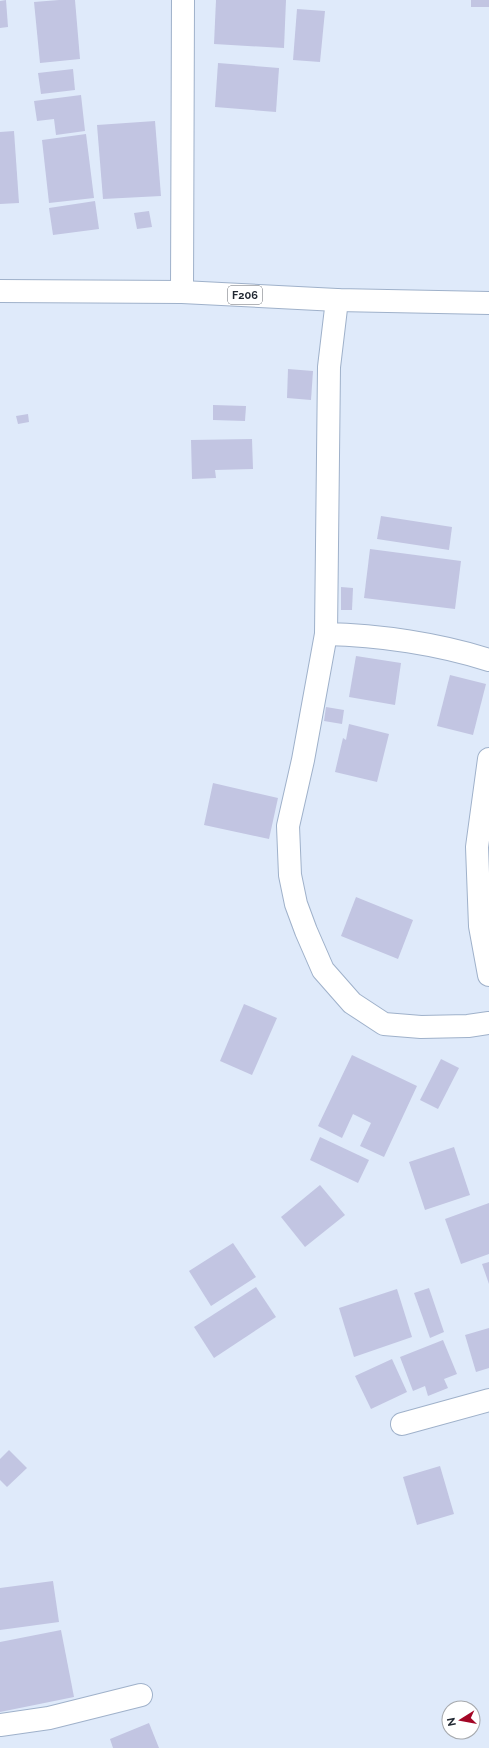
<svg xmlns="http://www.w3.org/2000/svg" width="489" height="1748" font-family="Raleway,sans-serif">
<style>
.building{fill:#c2c5e2}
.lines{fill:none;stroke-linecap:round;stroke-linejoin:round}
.minor-casing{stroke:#9fb1ca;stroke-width:24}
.primary-casing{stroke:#9fb1ca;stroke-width:24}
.minor{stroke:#fff;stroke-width:22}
.primary{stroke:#fff;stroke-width:22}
.labels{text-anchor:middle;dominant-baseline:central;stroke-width:3.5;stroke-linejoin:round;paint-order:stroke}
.shield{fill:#fff;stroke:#646870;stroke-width:1}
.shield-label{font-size:11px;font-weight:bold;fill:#212832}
</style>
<rect width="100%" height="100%" fill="#dfeafa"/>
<g class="building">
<path d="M6,0L8,27L0,28V1Z"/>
<path d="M59,0H75L80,59L40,63L34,2Z"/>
<path d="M216,0H286L284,48L214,44Z"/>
<rect x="471" y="0" width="18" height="7"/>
<path d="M297,9L325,11L320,62L293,60Z"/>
<path d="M218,63L279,68L276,112L215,107Z"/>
<path d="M73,69L75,90L41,94L38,73Z"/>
<path d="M81,95L85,131L56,135L54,119L37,121L34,101Z"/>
<path d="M155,121L161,196L103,199L97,125Z"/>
<path d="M14,131L19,203L0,204V132Z"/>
<path d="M86,134L94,198L49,203L42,140Z"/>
<path d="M95,201L99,229L53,235L49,208Z"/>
<path d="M149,211L152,227L137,229L134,213Z"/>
<path d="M288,369L313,371L311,400L287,398Z"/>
<path d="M213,405L246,406L245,421L213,420Z"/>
<path d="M28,414L29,422L18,424L16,416Z"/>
<path d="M252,439L253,469L215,470L216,478L192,479L191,440Z"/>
<path d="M381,516L452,527L449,550L377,539Z"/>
<path d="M370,549L461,561L455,609L364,598Z"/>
<path d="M341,587L353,588L352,610H341Z"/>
<path d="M356,656L401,663L395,705L349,697Z"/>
<path d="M450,675L486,684L473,735L437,726Z"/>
<path d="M326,707L344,710L342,724L324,721Z"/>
<path d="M349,724L389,734L377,782L335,772L343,738L346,740Z"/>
<path d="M213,783L278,798L269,839L204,825Z"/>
<path d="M356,897L413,920L398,959L341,936Z"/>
<path d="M244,1004L277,1018L252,1075L220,1061Z"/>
<path d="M352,1055L417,1086L384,1157L360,1146L371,1123L353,1114L342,1138L318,1126Z"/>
<path d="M441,1059L459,1068L438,1109L420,1100Z"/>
<path d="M320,1137L369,1160L358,1183L310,1160Z"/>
<path d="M454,1147L470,1195L425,1210L409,1162Z"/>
<path d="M320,1185L345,1215L305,1247L281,1217Z"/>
<path d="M489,1203V1254L461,1264L445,1219Z"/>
<path d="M233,1243L256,1277L211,1306L189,1271Z"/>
<path d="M489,1262V1284L482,1264Z"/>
<path d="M256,1287L276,1317L214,1358L194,1327Z"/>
<path d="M429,1288L444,1332L430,1338L414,1293Z"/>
<path d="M397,1289L412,1337L354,1357L339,1308Z"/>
<path d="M489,1328V1368L476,1372L465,1335Z"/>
<path d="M443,1340L457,1374L444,1379L448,1388L428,1396L425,1386L413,1391L400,1357Z"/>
<path d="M392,1359L407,1392L371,1409L355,1376Z"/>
<path d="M9,1450L27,1468L7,1487L0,1480V1459Z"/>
<path d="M440,1466L454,1514L417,1525L403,1477Z"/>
<path d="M53,1581L59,1622L0,1630V1588Z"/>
<path d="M61,1630L74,1697L0,1712V1642Z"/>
<path d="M149,1723L159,1748H113L110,1739Z"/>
</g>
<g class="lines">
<g class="minor-casing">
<g id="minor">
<path d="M182,292L183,0"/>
<path d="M337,300L329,367L326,634C379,635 439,644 489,660"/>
<path d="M326,634L303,760L288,826L290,875L296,904L306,931L323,970L352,1003L384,1024L421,1027L468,1026L489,1023"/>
<path d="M489,759L477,847L480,926L489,975"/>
<path d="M402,1424L489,1400"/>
<path d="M0,1725L49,1718L141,1695"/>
</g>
</g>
<g class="primary-casing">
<path id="primary" d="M0,291L182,292L337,300L489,303"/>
</g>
<use href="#minor" class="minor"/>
<use href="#primary" class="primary"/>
</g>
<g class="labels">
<rect class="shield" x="228" y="286" width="34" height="18" rx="3"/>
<g class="shield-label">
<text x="245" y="295">F206</text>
</g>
</g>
<g transform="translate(461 1720) rotate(259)"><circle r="19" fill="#ffffff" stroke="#a6a9ad"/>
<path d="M0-3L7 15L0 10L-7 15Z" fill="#a30625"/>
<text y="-6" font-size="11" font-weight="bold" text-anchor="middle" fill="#212832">N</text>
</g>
</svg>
